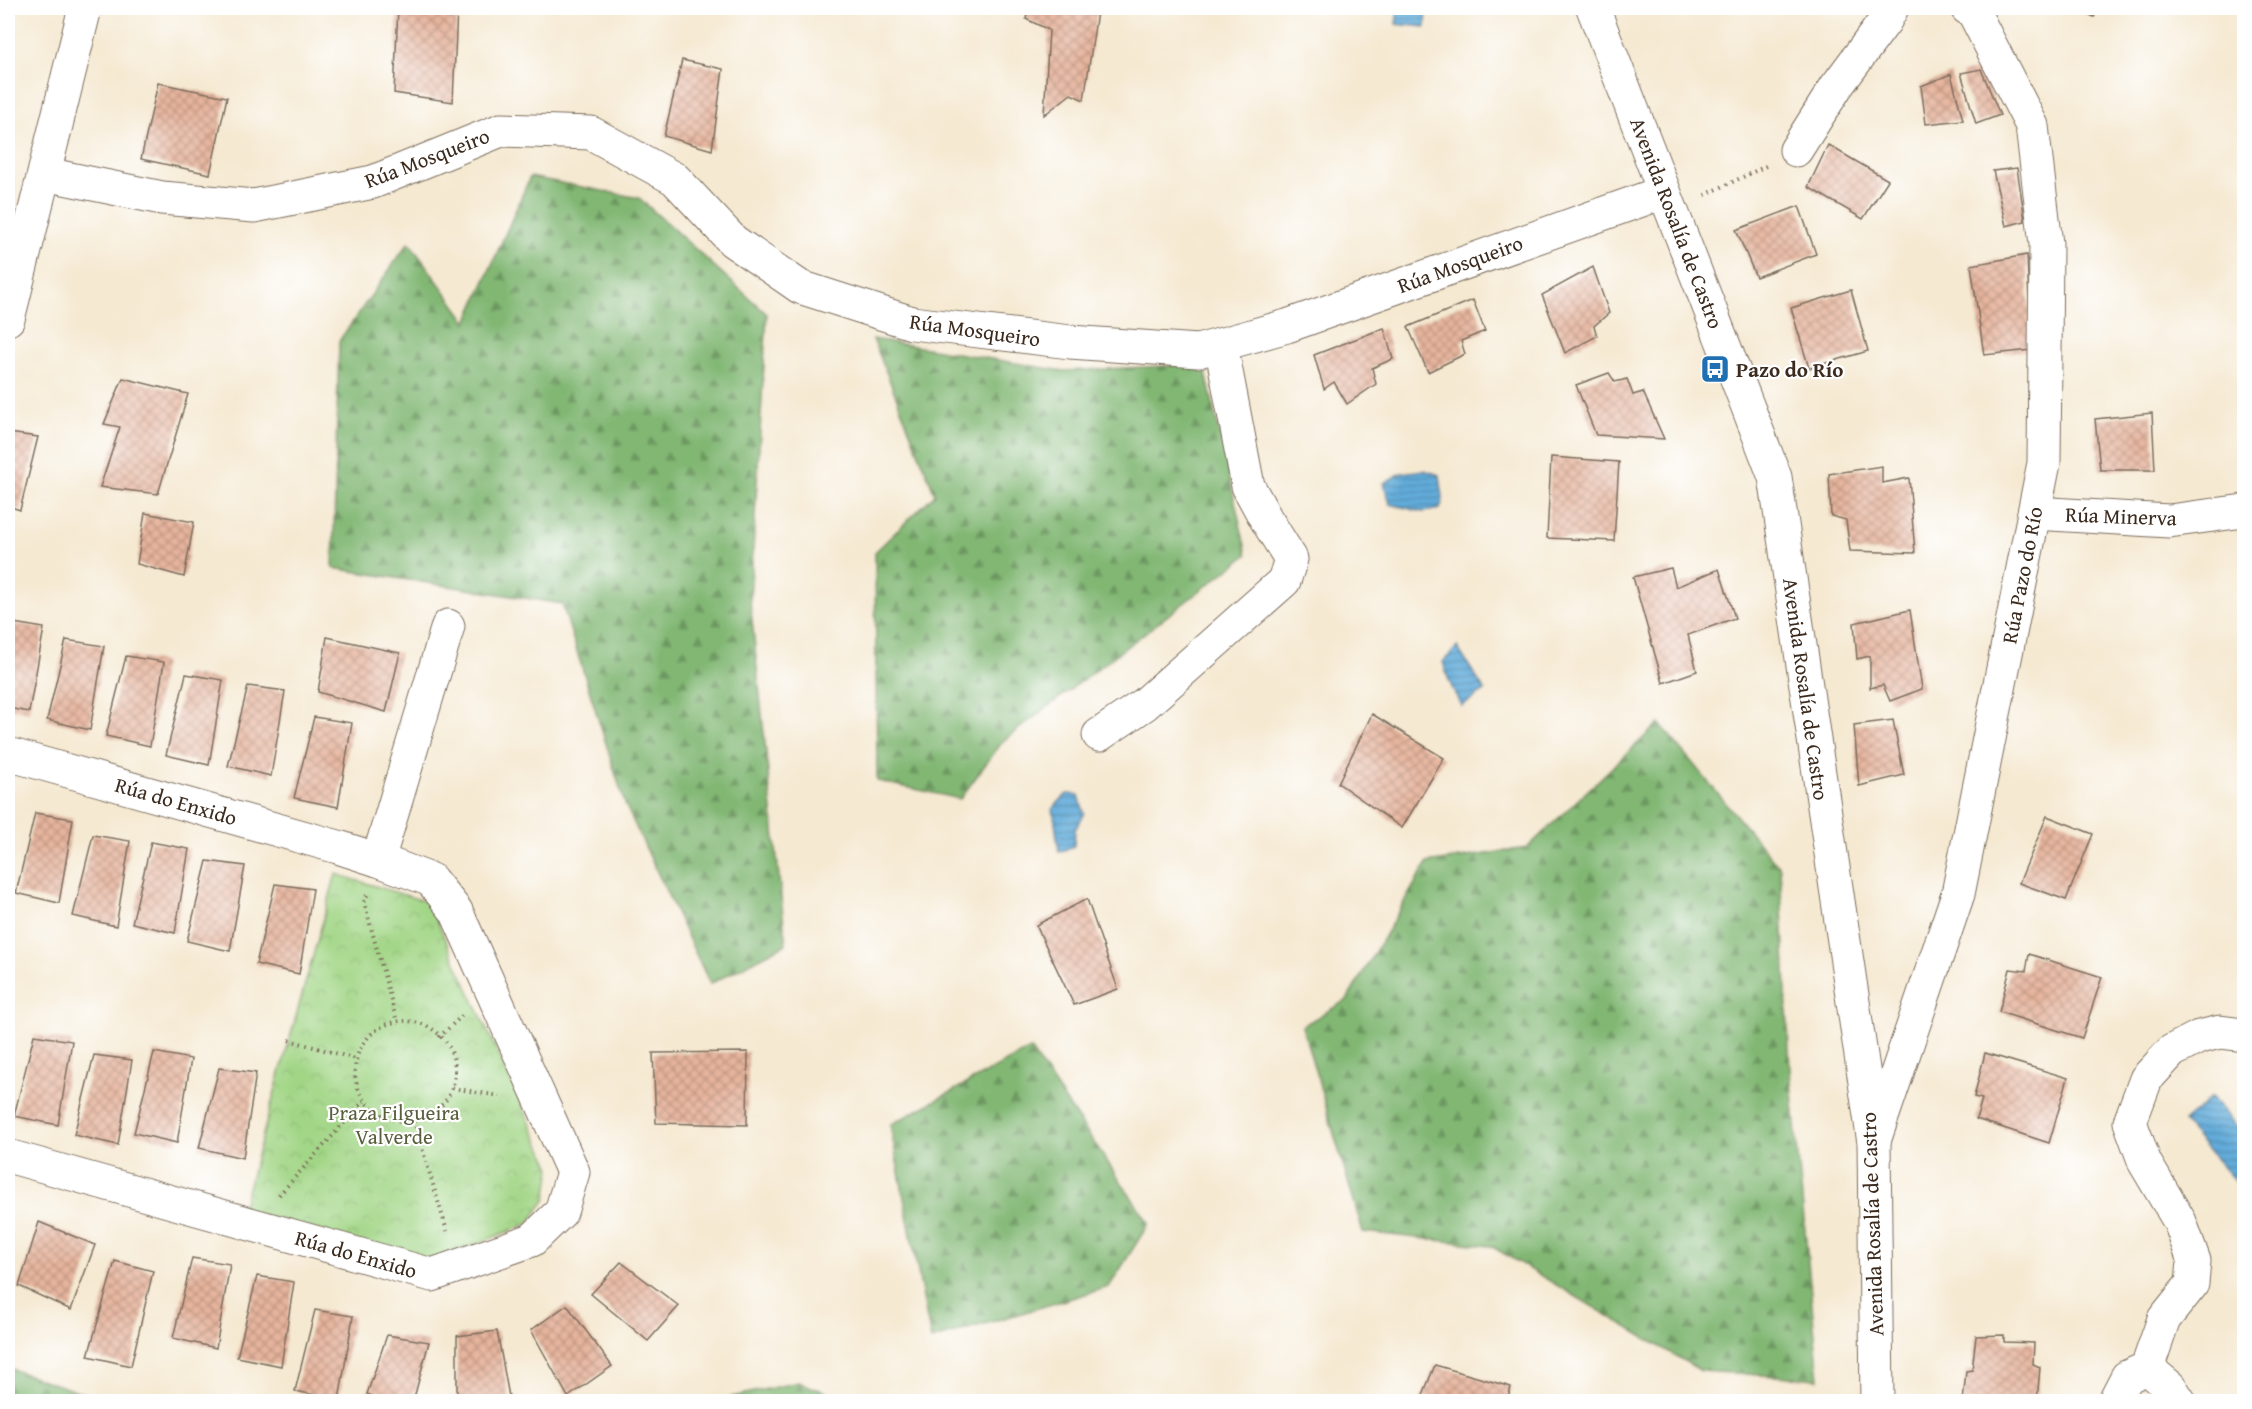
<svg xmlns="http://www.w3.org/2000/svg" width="2252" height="1409" font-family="'Gentium Book Plus',serif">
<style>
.forest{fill:url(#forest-firs);stroke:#5e7048;stroke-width:1.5}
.park{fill:url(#park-crowns);stroke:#6e8052;stroke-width:1.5}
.water{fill:url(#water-rules);stroke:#4e6b7c;stroke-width:1.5}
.building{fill:url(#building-cross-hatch)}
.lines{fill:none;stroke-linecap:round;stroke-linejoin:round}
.minor-casing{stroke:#7c6d5d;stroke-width:35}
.path{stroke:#7c6d5d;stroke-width:4;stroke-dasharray:1.5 4.5;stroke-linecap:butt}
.minor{stroke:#fff;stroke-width:33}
.labels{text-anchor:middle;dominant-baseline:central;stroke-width:4.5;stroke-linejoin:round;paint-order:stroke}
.street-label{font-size:21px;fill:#3b2a1e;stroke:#fff}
.poi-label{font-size:21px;font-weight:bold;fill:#3b2a1e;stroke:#fff;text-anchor:start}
.park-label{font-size:21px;fill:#5a5e3d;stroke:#fff}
</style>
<defs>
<pattern id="forest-firs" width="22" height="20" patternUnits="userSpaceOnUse" patternTransform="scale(1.5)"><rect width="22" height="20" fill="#81b773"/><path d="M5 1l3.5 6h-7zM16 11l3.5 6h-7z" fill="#6b955e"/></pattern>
<pattern id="park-crowns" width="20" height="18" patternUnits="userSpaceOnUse" patternTransform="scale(1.5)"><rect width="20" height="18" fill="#a2d686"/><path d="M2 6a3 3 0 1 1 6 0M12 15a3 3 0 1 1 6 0" fill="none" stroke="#8cb873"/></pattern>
<pattern id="water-rules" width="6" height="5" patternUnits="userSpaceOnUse" patternTransform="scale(1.5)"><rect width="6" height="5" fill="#62acda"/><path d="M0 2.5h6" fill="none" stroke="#528cb0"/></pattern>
<pattern id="building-cross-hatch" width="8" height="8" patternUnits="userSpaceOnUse" patternTransform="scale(1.5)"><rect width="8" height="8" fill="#e7b59e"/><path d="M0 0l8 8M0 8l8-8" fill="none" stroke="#bc9380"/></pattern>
</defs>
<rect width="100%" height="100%" fill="#fff"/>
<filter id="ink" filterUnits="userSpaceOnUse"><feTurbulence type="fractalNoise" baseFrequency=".0167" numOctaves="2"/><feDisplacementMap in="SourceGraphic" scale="12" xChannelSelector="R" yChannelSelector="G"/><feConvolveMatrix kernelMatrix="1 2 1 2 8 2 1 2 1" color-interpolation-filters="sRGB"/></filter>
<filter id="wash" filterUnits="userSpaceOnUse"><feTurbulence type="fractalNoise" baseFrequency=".008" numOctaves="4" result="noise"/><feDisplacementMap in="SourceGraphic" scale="24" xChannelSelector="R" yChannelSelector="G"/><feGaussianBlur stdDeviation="1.35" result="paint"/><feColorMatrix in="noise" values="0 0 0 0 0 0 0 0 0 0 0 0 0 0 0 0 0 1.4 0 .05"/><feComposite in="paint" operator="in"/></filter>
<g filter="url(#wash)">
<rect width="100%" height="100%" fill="#f5e9d2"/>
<g class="forest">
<path d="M530,177L639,198L767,314L750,600L786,944L710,984L625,804L562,604L333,568L339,341L409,242L467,322Z"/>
<path d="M873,339L1063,371L1204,364L1247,555L1003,741L960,799L877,781L875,552L935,494Z"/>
<path d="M1659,723L1780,868L1790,1071L1819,1379L1701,1371L1491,1246L1363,1232L1302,1026L1347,1000L1427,863L1527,848Z"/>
<path d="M1030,1049L1149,1223L1109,1287L931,1340L890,1125Z"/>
<path d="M8,1368L105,1401H8Z"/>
<path d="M798,1382L850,1401H715Z"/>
</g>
<path class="park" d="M336,874L428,902L551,1168L546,1199L528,1224L429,1262L242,1209Z"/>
<g class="water">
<path d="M1398,8H1427L1426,27L1396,24Z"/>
<path d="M1424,470L1440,475L1443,500L1440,509L1423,512L1390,504L1384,483L1401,473Z"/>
<path d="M1457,647L1485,691L1461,706L1449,681L1443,662Z"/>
<path d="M1067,794L1079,795L1084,814L1075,830L1074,846L1059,852L1053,808Z"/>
<path d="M2212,1097L2244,1135V1173L2235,1181L2183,1122Z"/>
</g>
<g id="blocks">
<g class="building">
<path d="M398,8H457L453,102L394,93Z"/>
<path d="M1028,8H1068L1097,12L1084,100L1071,94L1044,115L1049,30L1026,19Z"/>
<path d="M2076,8H2099L2094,17Z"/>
<path d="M682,60L723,69L712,150L664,136Z"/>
<path d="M1981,69L2000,115L1976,124L1961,73Z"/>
<path d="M1951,74L1963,120L1926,124L1921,86Z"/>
<path d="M158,83L227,97L210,174L141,159Z"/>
<path d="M1828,145L1888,180L1863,219L1808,187Z"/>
<path d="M2017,168L2025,221L2006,226L1993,171Z"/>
<path d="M1799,206L1816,254L1756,277L1736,230Z"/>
<path d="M2027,255L2031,350L1984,355L1971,265Z"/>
<path d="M1593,267L1609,313L1594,326L1597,336L1565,353L1542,295Z"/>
<path d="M1851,290L1868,351L1809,368L1791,308Z"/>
<path d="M1473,300L1485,331L1461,341L1465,354L1428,372L1408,327Z"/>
<path d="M1384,328L1393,359L1372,368L1376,384L1347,404L1334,382L1324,389L1314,355Z"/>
<path d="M1609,373L1615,382L1627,379L1633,395L1643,392L1664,439L1596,435L1576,385Z"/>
<path d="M123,378L188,394L158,494L100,487L120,427L104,424Z"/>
<path d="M2152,413L2155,470H2100L2095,419Z"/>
<path d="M8,433L38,437L20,510L8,506Z"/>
<path d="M1551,457L1619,462L1614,541L1547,538Z"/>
<path d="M1882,466V483L1909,478L1915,553L1850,551L1846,520L1831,516L1829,474Z"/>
<path d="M145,513L194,522L184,577L137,564Z"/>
<path d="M1671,568L1676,587L1719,569L1735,618L1688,635L1697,671L1663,683L1633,577Z"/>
<path d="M1910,610L1922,689L1890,701L1883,685L1870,688V656L1857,659L1854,623Z"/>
<path d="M8,622L44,628L29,712L8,708Z"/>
<path d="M327,637L400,653L386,712L318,692Z"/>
<path d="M66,640L104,646L90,730L47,720Z"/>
<path d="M126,656L164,662L150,746L106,736Z"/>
<path d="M186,674L223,680L209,765L166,755Z"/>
<path d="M248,686L285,691L271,776L228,766Z"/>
<path d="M1372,714L1444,758L1402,828L1338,783Z"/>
<path d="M314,717L352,723L338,807L294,798Z"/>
<path d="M1893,720L1904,775L1859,786L1854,725Z"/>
<path d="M35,813L73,819L59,903L16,893Z"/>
<path d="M2047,816L2093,834L2066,900L2019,883Z"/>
<path d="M93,835L130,841L116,926L73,916Z"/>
<path d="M151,842L189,849L175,933L132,923Z"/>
<path d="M207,861L245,866L230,951L187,941Z"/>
<path d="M275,884L313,889L299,974L256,964Z"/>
<path d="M1087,899L1118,989L1074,1005L1036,925Z"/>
<path d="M2029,954L2102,977L2082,1038L1999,1012L2010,969L2026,971Z"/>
<path d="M8,1020L12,1021L9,1040H8Z"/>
<path d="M34,1035L72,1041L58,1125L14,1116Z"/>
<path d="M154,1052L191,1059L177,1143L134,1133Z"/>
<path d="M748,1052L747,1125L656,1123L653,1053Z"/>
<path d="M1985,1053L2068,1078L2049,1143L1976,1119L1982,1099L1974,1097Z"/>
<path d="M94,1055L132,1060L118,1145L74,1135Z"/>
<path d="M219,1068L256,1073L243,1158L199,1148Z"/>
<path d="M39,1222L95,1245L71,1310L19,1286Z"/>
<path d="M192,1258L230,1264L216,1348L173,1338Z"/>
<path d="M115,1261L153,1271L131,1366L88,1356Z"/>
<path d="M621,1262L679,1306L648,1341L591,1294Z"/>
<path d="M257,1276L294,1282L281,1366L237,1357Z"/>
<path d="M567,1305L612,1366L568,1397L531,1330Z"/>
<path d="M315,1310L353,1316L339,1400L295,1391Z"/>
<path d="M497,1331L510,1402H457V1336Z"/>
<path d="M387,1335L429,1342L413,1402H385L367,1394Z"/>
<path d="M2004,1335V1342L2034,1343L2033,1364L2040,1367L2037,1402H1963L1966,1371L1972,1370L1976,1336Z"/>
<path d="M1435,1365L1511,1387L1507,1402H1420Z"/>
</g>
</g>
</g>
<g filter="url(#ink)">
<use href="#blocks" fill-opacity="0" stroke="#7c6d5d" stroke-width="1.5"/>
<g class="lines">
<g class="minor-casing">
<g id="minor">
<path d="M1593,8L1775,477L1874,1143L1877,1402"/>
<path d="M1796,150L1836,87L1885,21L1892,8"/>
<path d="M45,174L162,198L254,206L373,182L501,130L591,133L675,179L733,241L800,287L912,323L1070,342L1198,351L1287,326L1664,192"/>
<path d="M8,319L85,8"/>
<path d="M2034,513L2169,521L2244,511"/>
<path d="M1099,735L1145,704L1284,581L1291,559L1266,519L1248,486L1221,345"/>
<path d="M8,754L338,847L378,860L431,880L456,911L573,1172L561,1212L532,1240L432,1275L8,1156"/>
<path d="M378,860L448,626"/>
<path d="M1875,1138L1958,894L2044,463L2046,244L2032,126L1973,11L1967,8"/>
<path d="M2147,1368L2170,1387L2180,1402"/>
<path d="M2114,1402L2127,1377L2147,1368L2164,1319L2192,1284L2194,1261L2180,1222L2145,1163L2130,1122L2146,1079L2172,1051L2199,1037L2220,1032L2244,1035"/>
</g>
</g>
<g class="path">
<path d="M1705,195L1766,166"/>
<path d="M367,895L364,902L397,1022"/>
<circle cx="405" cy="1071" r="50"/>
<path d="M439,1037L464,1014"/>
<path d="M289,1040L356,1059"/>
<path d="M452,1088L500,1096"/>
<path d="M414,1121L447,1231"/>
<path d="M279,1195L364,1101"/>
</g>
<use href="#minor" class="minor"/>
</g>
</g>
<defs>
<g id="bus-square" transform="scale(1.5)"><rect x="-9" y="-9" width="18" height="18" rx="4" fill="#1f6fb2" stroke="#fff"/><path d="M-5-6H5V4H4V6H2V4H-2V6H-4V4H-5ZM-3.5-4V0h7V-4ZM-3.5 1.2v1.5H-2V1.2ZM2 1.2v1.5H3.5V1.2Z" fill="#fff"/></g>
</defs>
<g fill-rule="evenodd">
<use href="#bus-square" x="1715" y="369"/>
</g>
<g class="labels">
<g class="street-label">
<text transform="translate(427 158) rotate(-21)">Rúa Mosqueiro</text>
<text transform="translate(1677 223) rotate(69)">Avenida Rosalía de Castro</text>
<text transform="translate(1460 264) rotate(-20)">Rúa Mosqueiro</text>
<text transform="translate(975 330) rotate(8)">Rúa Mosqueiro</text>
<text transform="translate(2121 516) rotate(2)">Rúa Minerva</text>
<text transform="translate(2022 575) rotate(-79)">Rúa Pazo do Río</text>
<text transform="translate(1806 689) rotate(82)">Avenida Rosalía de Castro</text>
<text transform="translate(176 801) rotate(16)">Rúa do Enxido</text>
<text transform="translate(1872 1224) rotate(-92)">Avenida Rosalía de Castro</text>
<text transform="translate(356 1254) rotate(16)">Rúa do Enxido</text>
</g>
<g class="poi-label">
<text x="1736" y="369">Pazo do Río</text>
</g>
<g class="park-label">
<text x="394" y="1112">Praza Filgueira<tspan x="394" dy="24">Valverde</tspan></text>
</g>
</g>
<rect width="2252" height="1409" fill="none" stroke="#fff" stroke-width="30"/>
</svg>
